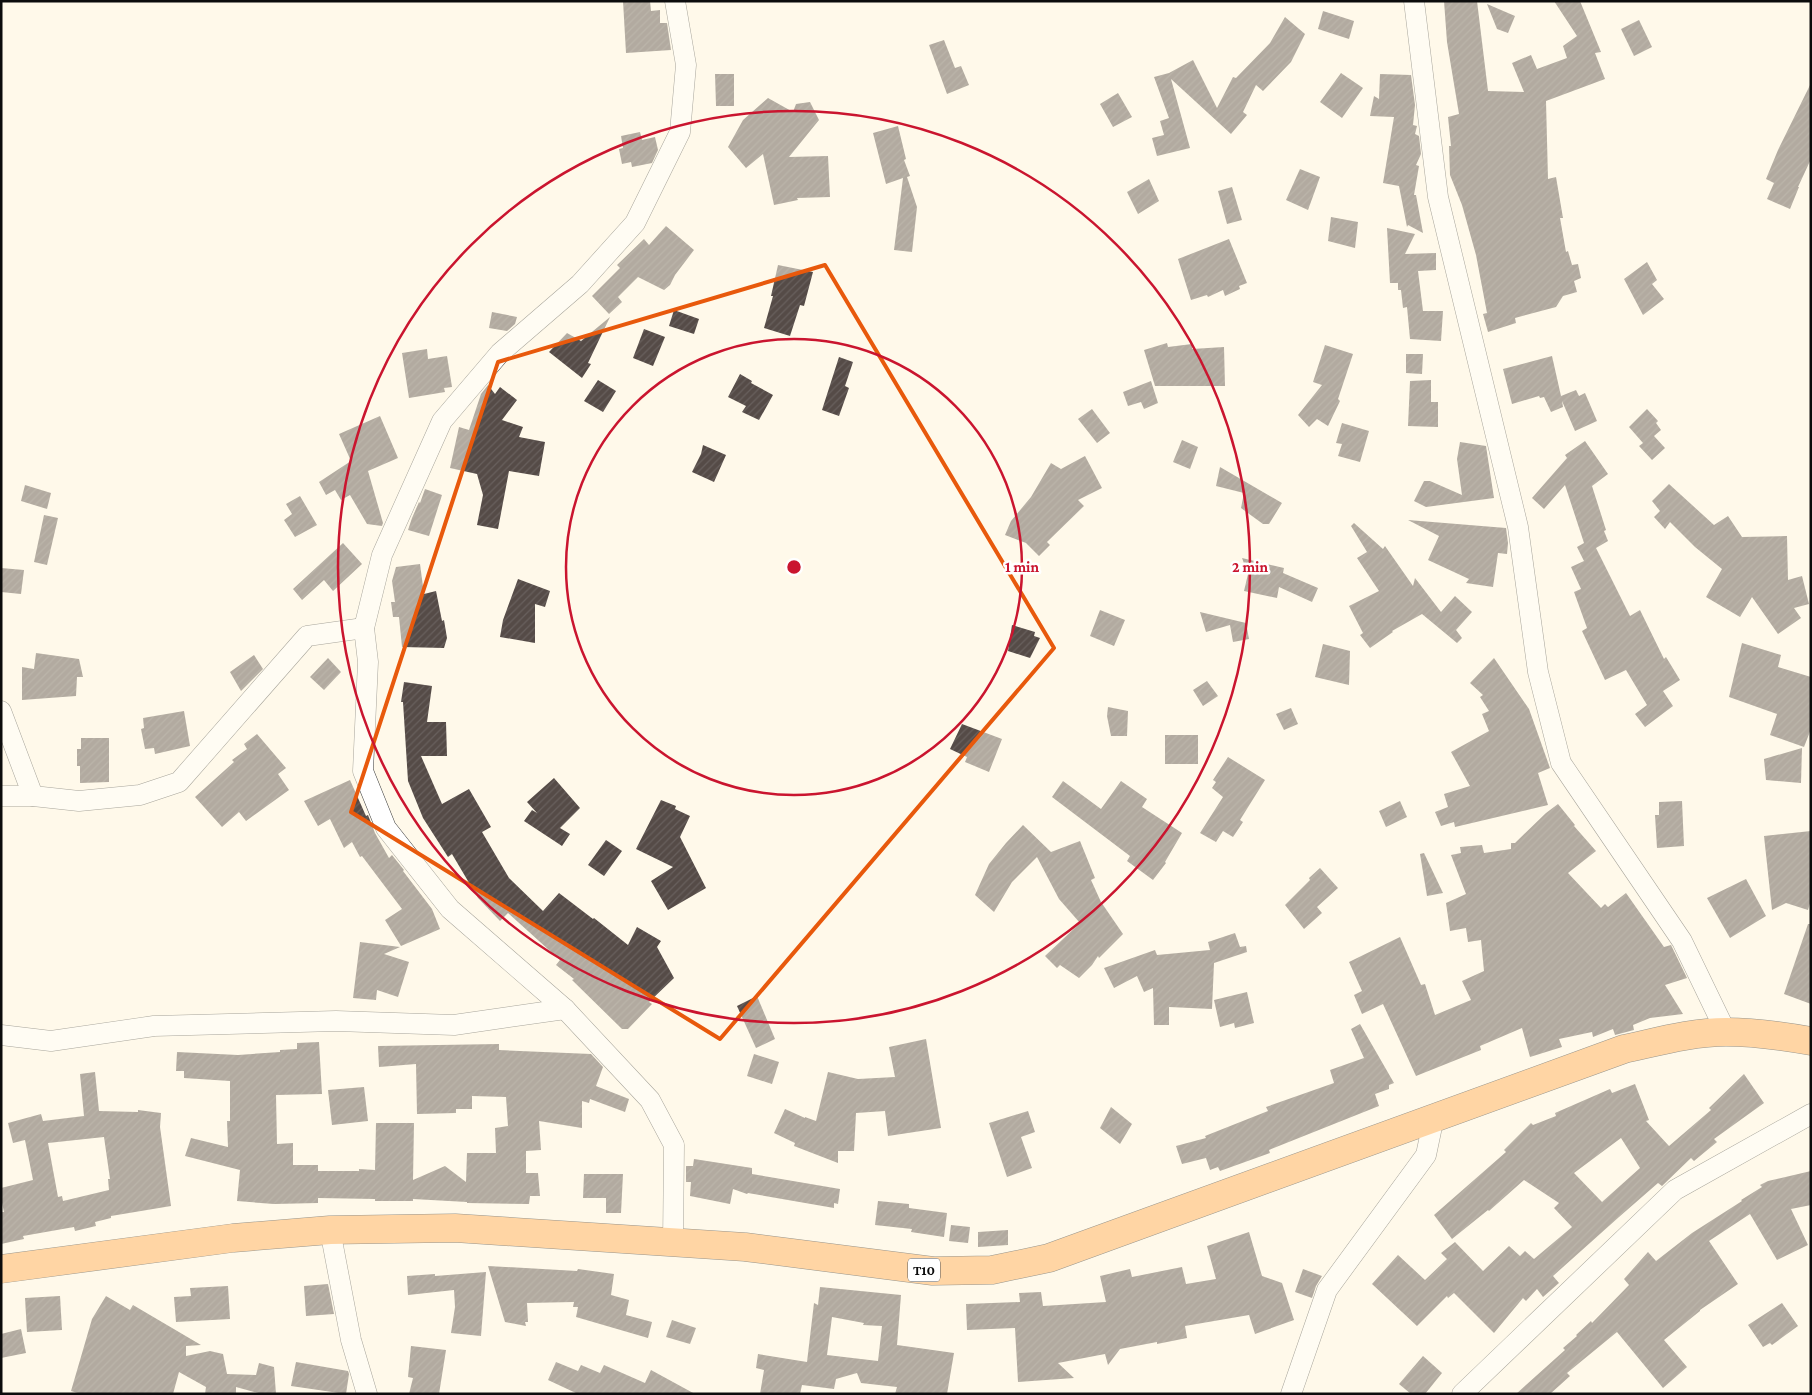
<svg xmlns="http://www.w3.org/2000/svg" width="1812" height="1395" font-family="'Crimson Pro',serif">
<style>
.building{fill:url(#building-hatch);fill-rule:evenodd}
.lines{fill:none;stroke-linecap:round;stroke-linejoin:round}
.minor-casing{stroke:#3f3f3f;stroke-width:21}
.trunk-casing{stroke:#1d1d1d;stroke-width:29}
.minor{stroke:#fff;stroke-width:20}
.trunk{stroke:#ffa851;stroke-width:28}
.marked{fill:none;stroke:#e8590c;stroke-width:4;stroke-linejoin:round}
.ring{fill:none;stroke:#ca152f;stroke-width:2.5}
.labels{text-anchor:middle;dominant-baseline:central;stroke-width:5;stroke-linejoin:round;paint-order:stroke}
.shield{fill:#fff;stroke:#555;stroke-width:1}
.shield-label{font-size:14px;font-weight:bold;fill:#0c0c0c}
.centre{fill:#ca152f;stroke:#fff;stroke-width:2.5}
.ring-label{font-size:15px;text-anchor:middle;font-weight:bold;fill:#ca152f;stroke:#fff;stroke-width:5;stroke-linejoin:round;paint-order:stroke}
</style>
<defs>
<pattern id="building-hatch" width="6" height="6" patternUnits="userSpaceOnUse" patternTransform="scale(1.25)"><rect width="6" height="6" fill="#554b47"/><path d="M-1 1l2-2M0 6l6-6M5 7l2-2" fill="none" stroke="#68605d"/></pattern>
</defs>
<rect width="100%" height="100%" fill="#fff9ea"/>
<g class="building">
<path d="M623,1H650L651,11L660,10V23H667L671,50L626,53Z"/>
<path d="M1444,1H1477L1488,91L1524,92L1512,63L1531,55L1537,69L1567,58L1563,46L1577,36L1554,1H1580L1601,52L1595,53L1605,79L1546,101L1548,179L1556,177L1563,218H1560L1566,252L1568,251L1572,265L1578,264L1581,278L1574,281L1577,292L1563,296L1556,307L1515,318L1516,323L1488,332L1483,314L1487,313L1476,255L1462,205L1450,175L1449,146H1451L1448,117L1459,114L1447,42Z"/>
<path d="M1487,4L1515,16L1508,33L1497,29Z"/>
<path d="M1323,11L1354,21L1349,39L1318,29Z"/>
<path d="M1285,17L1305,34L1291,62L1263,91L1256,85L1243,112L1247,115L1231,134L1171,79L1190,148L1157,156L1152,138L1164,135L1160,121L1169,118L1154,77L1169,73L1193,60L1217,108L1233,77L1236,78L1270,43Z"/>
<path d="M1639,20L1652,47L1634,56L1621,29Z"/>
<path d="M944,40L955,68L961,66L969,85L947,94L929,45Z"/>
<path d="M1341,73L1363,88L1342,118L1320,102Z"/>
<path d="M715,74H734V106H716Z"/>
<path d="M1380,74L1411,75L1415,105L1413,125L1417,126L1415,134L1419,136L1421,154L1416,165L1419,166L1414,195H1416L1423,233L1408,225L1407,227L1399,186L1383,183L1394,117L1370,116L1374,96L1379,99Z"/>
<path d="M1811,83V159L1798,187H1799L1790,209L1767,199L1774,183L1766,179L1778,150Z"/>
<path d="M1118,93L1132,117L1113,127L1100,104Z"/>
<path d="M768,98L793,112L796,104L810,102L819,120L789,157L828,156L830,197L797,198L798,200L774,205L763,154L746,168L728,147L743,120Z"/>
<path d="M898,126L906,159L904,160L910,176L907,177L917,207L912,252L894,250L903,178L886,184L873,133Z"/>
<path d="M640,132L642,140L655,137L658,150L652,163L632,167L631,162L622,164L619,149L623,148L621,136Z"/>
<path d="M1300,169L1320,177L1308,210L1286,200Z"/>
<path d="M1149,179L1159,201L1138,214L1127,192Z"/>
<path d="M1232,187L1242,220L1227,224L1218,191Z"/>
<path d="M1331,217L1358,222L1355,248L1328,241Z"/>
<path d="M666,226L694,250L675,275L670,285L664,290L638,277L618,297L622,302L609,314L592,296L620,268L617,265L644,239L649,245Z"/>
<path d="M1387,228L1415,234L1405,254L1436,253V270L1418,271L1423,311H1443L1441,341L1410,339L1407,307L1403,308L1401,290H1398V283H1390Z"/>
<path d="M1229,239L1247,283L1239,286L1240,289L1225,296L1223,290L1208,297L1207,295L1191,300L1178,259Z"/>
<path d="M1647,262L1657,280L1652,284L1664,299L1643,315L1624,279Z"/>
<path d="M778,265L813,272L804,306L800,305L790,336L764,328L773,296H771Z"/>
<path d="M674,310L699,319L694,334L669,326Z"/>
<path d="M492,312L517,317L515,324L507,331L489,328Z"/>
<path d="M610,317L588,363L591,364L582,378L549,352L567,333L581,341Z"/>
<path d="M644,329L665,337L653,366L633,358Z"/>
<path d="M1167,343L1168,347L1192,344V349L1224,347L1225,386H1155L1144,350Z"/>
<path d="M1325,345L1353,354L1338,399L1340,401L1328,426L1317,419L1309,427L1298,415L1322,385L1313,382Z"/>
<path d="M427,349L428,359L447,356L452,387L444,388L445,392L409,398L402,353Z"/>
<path d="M1406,354H1423L1422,374L1406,373Z"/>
<path d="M1552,356L1561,396L1576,390L1579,396L1585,393L1597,421L1575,431L1562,401L1563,407L1551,412L1544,397L1540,398L1539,396L1512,404L1503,369Z"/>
<path d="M839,357L853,362L845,386L849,388L839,416L822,410Z"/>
<path d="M740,374L752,381L751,383L773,395L759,420L742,412L746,406L728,397Z"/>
<path d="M598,380L616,391L603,412L584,401Z"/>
<path d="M1431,380V402H1438V427L1408,426L1410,381Z"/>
<path d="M1151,381L1158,403L1144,409L1141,402L1128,406L1123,392Z"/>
<path d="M488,385L495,394L500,387L517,400L502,420L523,427L519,437L545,442L539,476L509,471L498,529L477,525L483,495L477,474L450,468L459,427L469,430L481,394Z"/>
<path d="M1092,409L1110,433L1097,443L1078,419Z"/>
<path d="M1647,409L1658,421L1656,423L1661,430L1654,436L1665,448L1652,460L1639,446L1643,443L1629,427Z"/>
<path d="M380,416L398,458L368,471L383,523L382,526L367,524L350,495L341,500L335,490L326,495L319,482L351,461L339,434Z"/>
<path d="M1342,423L1369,431L1360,462L1338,456L1342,444L1336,443Z"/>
<path d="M1182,440L1198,447L1190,469L1173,462Z"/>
<path d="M1585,441L1608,474L1592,486L1606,530L1604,531L1608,541L1596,548L1630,616L1640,610L1664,659L1666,657L1680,680L1663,691L1673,706L1645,727L1635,714L1647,705L1626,670L1605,680L1582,631L1587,628L1574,592L1581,589L1571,567L1584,561L1577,547L1584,543L1565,485L1544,509L1532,498L1567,458L1565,455Z"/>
<path d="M1460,442L1486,446L1494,498L1426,507L1414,501L1424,481H1430L1462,495L1457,459Z"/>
<path d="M703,445L726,455L714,482L692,472L701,454Z"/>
<path d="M1085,456L1102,488L1078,500L1084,506L1047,542L1050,545L1039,556L1026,543L1005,535L1011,521L1031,497L1051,463L1061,469Z"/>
<path d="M1220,467L1282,503L1269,524H1263L1241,508L1244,493L1216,486Z"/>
<path d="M1669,484L1714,525L1728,516L1742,537L1787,536L1788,580L1802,576L1809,604L1794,608L1801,618L1778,634L1752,597L1740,617L1706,597L1722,569L1695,547L1670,522L1665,529L1654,517L1660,511L1652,501Z"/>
<path d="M25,485L51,493L47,509L21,501Z"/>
<path d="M425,489L442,495L429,536L408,530L412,518L419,502L420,503Z"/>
<path d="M300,496L317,525L295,537L284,520L292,514L286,504Z"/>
<path d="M44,515L58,518L47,565L34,562Z"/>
<path d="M1408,520L1506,528L1508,543L1507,554L1498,553L1493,587L1466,583L1469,579L1428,560L1439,536Z"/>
<path d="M1354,523L1383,549L1385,546L1413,586L1415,578L1441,612L1455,596L1472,612L1456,630L1462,638L1457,643L1422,614L1392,631L1393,632L1370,648L1360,635L1363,633L1349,606L1379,591L1357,558L1367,552L1351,526Z"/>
<path d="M343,543L362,564L333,591L324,580L302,600L293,589Z"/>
<path d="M1242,558L1284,568L1283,573L1318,588L1312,602L1279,587L1277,598L1244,591L1248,574Z"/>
<path d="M420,564L424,594L436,591L442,621L444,620L447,638L444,648L402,647L399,617H393L391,602H395L392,581L396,567Z"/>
<path d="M1,568L24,570L21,594L1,592Z"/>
<path d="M518,579L550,591L545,607L535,604V643L500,637L503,620Z"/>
<path d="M1100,610L1125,620L1114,646L1090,636Z"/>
<path d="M1200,612L1246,623L1249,639L1233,642L1230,625L1206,632Z"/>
<path d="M1012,625L1035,632L1034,636L1040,638L1030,658L1008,651Z"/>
<path d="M1742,643L1781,655L1778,667L1811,677V729L1804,747L1770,735L1777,714L1729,697Z"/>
<path d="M1323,644L1350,651L1349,685L1315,677Z"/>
<path d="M36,653L79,659L83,677H77L76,696L22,700V667L34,669Z"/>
<path d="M254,655L263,669L241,691L230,672Z"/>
<path d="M328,658L341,672L324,690L310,677Z"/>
<path d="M1494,658L1529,709L1550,768L1538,773L1548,805L1455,827L1454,822L1441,826L1435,812L1448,807L1444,794L1470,786L1451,752L1489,731L1482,714L1489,711L1480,697L1483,695L1470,683Z"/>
<path d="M1207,681L1218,696L1203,706L1193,690Z"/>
<path d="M404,682L432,686L427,722H446L447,756H421L442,804L469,789L491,827L482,832L509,878L543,911L559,893L593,919L594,918L628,945L637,927L661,941L657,947L674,978L649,1002L652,1004L628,1029H622L572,980L574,979L556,965L560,960L508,913L500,921L478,898L452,854L448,857L423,818L408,781L403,702H401Z"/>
<path d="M1108,707L1128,711L1127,736H1111L1107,716Z"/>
<path d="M1291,708L1298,724L1284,730L1276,714Z"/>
<path d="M184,711L190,746L155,754L154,748L145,749L141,729L144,728L143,718Z"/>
<path d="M962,724L1002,739L989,772L965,762L967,757L950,749Z"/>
<path d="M257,734L286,768L278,774L289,790L246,821L239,812L222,827L195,797L234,762L232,760L247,749L244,744Z"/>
<rect x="1165" y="735" width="33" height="29"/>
<path d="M81,738H109V782L80,783V766H77V749H81Z"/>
<path d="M1802,748L1801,783L1766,780L1764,759Z"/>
<path d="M1228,757L1265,780L1240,820L1243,822L1233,837L1223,831L1216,842L1200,833L1223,797L1212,788L1216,782L1213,780Z"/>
<path d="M554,778L580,808L560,828L570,834L562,846L524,821L532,810L537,813L527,802Z"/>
<path d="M350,780L366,816L368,815L375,833L389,858L392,855L404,870L403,871L432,909L440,929L401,946L385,920L402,909L362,856L360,857L352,842L344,848L330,819L318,826L304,801Z"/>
<path d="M1063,781L1101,809L1121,781L1147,799L1142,807L1182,833L1165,862L1166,863L1153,880L1127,861L1130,856L1052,797Z"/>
<path d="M661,800L676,806L675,809L690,816L680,837L706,888L668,910L651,881L673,867L636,849Z"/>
<path d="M1400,801L1407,817L1386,827L1379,811Z"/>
<path d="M1682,801L1684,846L1657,848L1655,815H1659V802Z"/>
<path d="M1558,804L1575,825L1574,826L1596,851L1568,873L1601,908L1605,904L1608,907L1626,893L1664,947L1671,945L1687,978L1665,985L1683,1014L1650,1018L1633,1025L1634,1030L1615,1035L1613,1029L1593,1037L1592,1032L1559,1039L1562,1047L1530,1057L1522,1028L1480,1046L1481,1050L1416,1076L1383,1004L1362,1014L1354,995L1362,991L1349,962L1400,937L1421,985L1425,984L1435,1015L1471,1000L1462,981L1484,971L1481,940L1468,942L1466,928L1450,931L1446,903L1466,894L1451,855L1461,853L1460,847L1482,845L1484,853L1511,849V843H1515L1546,813Z"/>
<path d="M1023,825L1051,852L1080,841L1095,878L1091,880L1101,902L1123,934L1099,958L1098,956L1092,965L1079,978L1060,965L1057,968L1045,956L1080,923L1059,899L1037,857L1012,882L994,912L975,895L989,864L1006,843Z"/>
<path d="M1811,831V900L1808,910L1786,903L1772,910L1764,836Z"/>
<path d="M606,840L622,851L604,876L588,865Z"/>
<path d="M1424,853L1443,893L1427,896L1420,854Z"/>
<path d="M1320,868L1338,888L1317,907L1322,913L1304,929L1285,905L1310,880L1309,878Z"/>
<path d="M1746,879L1766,916L1730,938L1707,898Z"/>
<path d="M1808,924H1811V1004L1784,994Z"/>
<path d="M1235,933L1240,947L1246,946L1247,952L1214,963L1212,1009L1169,1007V1025H1154L1153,988L1144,992L1137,976L1114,988L1104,968L1155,950L1157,955L1210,950L1208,942Z"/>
<path d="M360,942L400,947L384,954L409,962L398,997L377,990L376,1000L353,998Z"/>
<path d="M1247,992L1254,1023L1235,1028L1234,1023L1220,1027L1214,1000Z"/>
<path d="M757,996L775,1039L756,1048L737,1006Z"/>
<path d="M1360,1024L1394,1083L1389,1085V1089L1375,1094L1379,1106L1269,1150L1270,1153L1220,1171L1218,1167L1210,1170L1206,1158L1182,1164L1176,1146L1206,1138L1205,1136L1268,1111L1266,1107L1334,1083L1330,1070L1364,1058L1351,1029Z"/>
<path d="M926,1039L941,1128L888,1136L885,1111L856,1113L854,1151H838V1163L794,1146L795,1143L774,1133L785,1109L805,1118V1117L816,1121L828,1072L858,1079L895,1077L889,1047Z"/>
<path d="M319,1042L322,1094L276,1095L277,1144L293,1143V1165H318V1171H359V1169L375,1170L376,1123H414L413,1180L445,1166L466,1182L467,1153H496L495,1128L508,1126L506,1097L472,1096V1109H456V1113L417,1114L416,1064L379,1067L378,1046L499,1044V1050L591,1054L603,1067L596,1086L629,1099L625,1112L590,1099L589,1103L582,1101V1128L539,1121L541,1150L526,1151V1173H538L540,1196H530L529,1204L467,1203V1202L413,1199V1201H375V1199L318,1198V1203L274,1204L237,1201L240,1170L185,1156L191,1138L228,1147L227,1121H230V1081L184,1078V1071H176L177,1052L238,1055L280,1052V1050L297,1049V1043Z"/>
<path d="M754,1054L779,1062L772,1084L747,1076Z"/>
<path d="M95,1072L99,1111L138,1112V1110L161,1113L160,1127L171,1206L111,1216V1218L95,1222L96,1226L75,1231L74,1227L23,1236L24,1239L1,1244V1212H4L1,1198V1188L33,1180L25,1140L13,1143L8,1123L41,1114L43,1121L84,1116L80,1074ZM104,1137L110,1179H108L109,1190L63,1201L62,1196L58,1197L48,1143Z"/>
<path d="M1744,1074L1764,1103L1714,1139L1717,1142L1694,1161L1691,1158L1662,1186L1658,1183L1619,1217L1553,1276L1559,1283L1543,1297L1537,1289L1526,1301L1523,1298L1494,1333L1454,1293L1448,1298L1447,1296L1417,1326L1372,1284L1398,1255L1425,1280L1447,1259L1441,1253L1455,1242L1483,1271L1509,1246L1520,1256L1525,1251L1534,1259L1572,1227L1554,1208L1559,1203L1524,1180L1489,1211L1488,1210L1452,1239L1434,1215L1506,1152L1504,1150L1531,1123L1533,1125L1556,1116L1555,1113L1610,1089L1612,1093L1635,1084L1649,1120L1646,1121L1669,1146L1711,1110L1709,1108ZM1621,1138L1640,1168L1602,1202L1574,1173Z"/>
<path d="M364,1087L368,1121L332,1125L328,1090Z"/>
<path d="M1111,1107L1132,1124L1120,1144L1100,1128Z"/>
<path d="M1028,1111L1035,1132L1021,1137L1032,1168L1007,1177L989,1123Z"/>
<path d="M694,1159L752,1168V1174L840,1189L838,1204L834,1203V1208L748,1193L747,1194L733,1189L730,1204L690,1196L691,1182H686V1166H693Z"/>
<path d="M1811,1171V1205L1791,1209L1808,1245L1777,1260L1750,1214L1709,1241L1738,1284L1700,1310V1311L1664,1340L1687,1367L1663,1388L1617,1332L1567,1373L1570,1376L1550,1394H1516L1565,1350L1563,1348L1577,1336L1576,1335L1591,1321L1592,1323L1629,1285L1624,1279L1648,1252L1656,1261L1692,1233L1742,1201L1741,1200L1762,1187L1760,1185L1768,1181Z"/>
<path d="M584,1174H623L621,1213H606V1198H583Z"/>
<path d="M878,1201L909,1204V1208L947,1213L944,1237L911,1232L912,1229L875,1225Z"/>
<path d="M951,1225L970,1227L968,1243L949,1241Z"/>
<path d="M1008,1230V1245L978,1247V1232Z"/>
<path d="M1249,1232L1262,1276L1282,1283L1294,1320L1255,1334L1249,1315L1185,1326L1187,1338L1157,1344V1342L1120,1349L1108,1365L1105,1354L1058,1363L1074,1378L1018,1382L1015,1328L967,1330L966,1304L1020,1302L1019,1293L1041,1292L1043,1306L1106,1302L1100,1276L1130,1269L1132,1277L1182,1267L1186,1284L1216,1279L1207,1246Z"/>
<path d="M488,1266L577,1271L578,1269L614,1274L611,1295L629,1300L626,1315L652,1322L648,1338L576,1317L578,1307H573L574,1302L527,1303L528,1322H525L526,1326L505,1322Z"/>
<path d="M1303,1269L1322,1276L1316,1286L1312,1298L1295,1292Z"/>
<path d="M486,1272L481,1336L451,1333L455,1307L454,1290L408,1295L407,1276L435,1274V1276Z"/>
<path d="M328,1284L334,1314L306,1316L304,1286Z"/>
<path d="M228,1286L230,1319L176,1322L174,1297L191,1296L190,1288Z"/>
<path d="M820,1287L901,1295L897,1345L954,1353L947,1394H895L897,1387L861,1383L857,1373L836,1379L834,1389L802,1385L800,1394H760L764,1370L756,1368L758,1354L807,1362L814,1303L818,1305ZM832,1317L864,1323L863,1325L882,1326L878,1361L827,1355Z"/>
<path d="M60,1296L62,1330L27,1332L25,1298Z"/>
<path d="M106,1296L130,1310L133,1305L201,1345L186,1346V1356L210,1351L223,1354L227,1374L256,1375L259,1363L274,1367L276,1394H262L236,1387V1394H205L206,1387L179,1372L173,1394H81L71,1391L92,1319Z"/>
<path d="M1782,1303L1798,1326L1772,1345L1770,1343L1763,1347L1748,1325Z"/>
<path d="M672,1320L696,1328L690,1344L666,1337Z"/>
<path d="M21,1329L26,1353L1,1358V1334Z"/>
<path d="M411,1346L446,1350L439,1394H409L413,1378L408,1377Z"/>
<path d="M1423,1356L1442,1373L1425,1394H1411L1399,1384Z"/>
<path d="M296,1362L348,1371L349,1374L346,1394L291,1386Z"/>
<path d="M556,1362L578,1371L581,1365L600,1373L604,1365L645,1383L651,1370L695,1394H578L548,1380Z"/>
</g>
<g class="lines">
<g class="minor-casing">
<g id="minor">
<path d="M1414,1L1438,197L1518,527L1538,672L1561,763L1682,941L1726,1032"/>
<path d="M1,711L33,796"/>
<path d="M1,796H33L79,801L140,795L179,782L307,636L364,628"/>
<path d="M1,1035L51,1041L154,1026L336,1021L454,1025L565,1009"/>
<path d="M330,1230L351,1340L367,1394"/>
<path d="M673,1243L674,1145L650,1100L565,1009L450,909L386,828L363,771L368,662L364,628L382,555L442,421L500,353L580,284L635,223L680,132L686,65L675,1"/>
<path d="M1291,1394L1327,1290L1426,1155L1434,1117"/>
<path d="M1462,1394L1675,1190L1811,1114"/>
</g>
</g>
<g class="trunk-casing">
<path id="trunk" d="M1,1269L233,1238L330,1230L455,1228L745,1247L933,1271L992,1270L1049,1258L1624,1049C1657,1042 1692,1032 1726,1032C1754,1032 1783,1036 1811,1041"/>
</g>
<use href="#minor" class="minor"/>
<use href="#trunk" class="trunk"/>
</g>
<path d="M0 0H1812V1395H0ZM825,265L1054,648L720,1039L351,812L498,362Z" fill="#fff9ea" fill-opacity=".55" fill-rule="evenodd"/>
<path class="marked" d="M825,265L1054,648L720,1039L351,812L498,362Z"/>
<g class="ring">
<circle cx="794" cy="567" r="228"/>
<circle cx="794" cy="567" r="456"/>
</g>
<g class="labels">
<rect class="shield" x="908" y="1258.5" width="32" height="23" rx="4"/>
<g class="shield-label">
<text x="924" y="1270">T10</text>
</g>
</g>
<circle cx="794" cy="567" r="8" class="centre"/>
<g class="ring-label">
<text x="1022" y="572">1 min</text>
<text x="1250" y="572">2 min</text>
</g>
<rect width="1812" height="1395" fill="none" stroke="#0c0c0c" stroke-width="5"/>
</svg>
